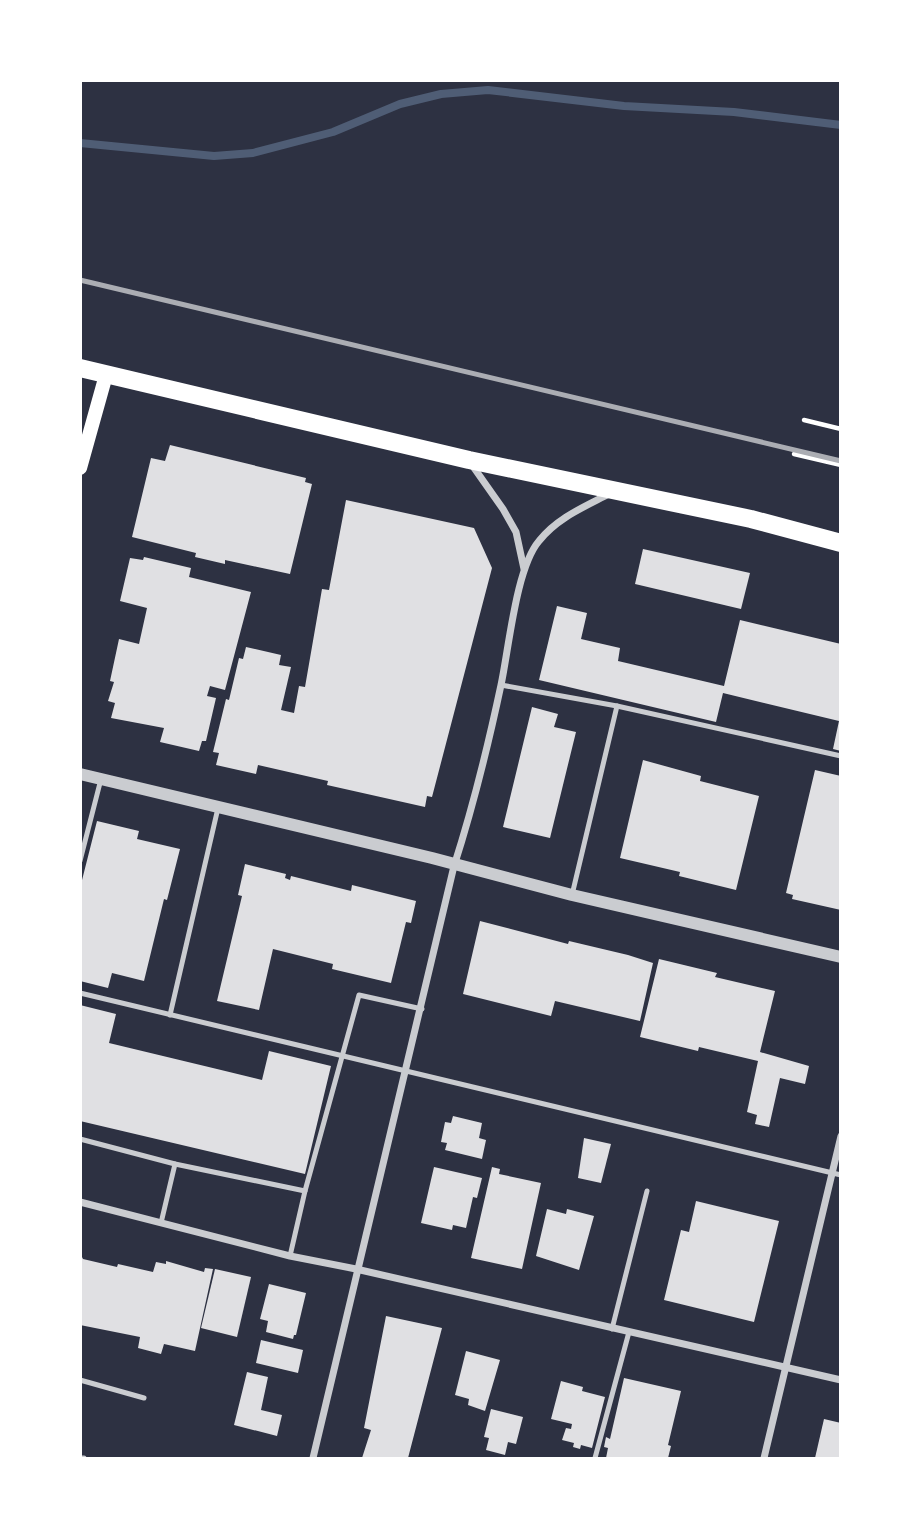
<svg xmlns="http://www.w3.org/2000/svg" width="921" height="1539" font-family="Barlow,sans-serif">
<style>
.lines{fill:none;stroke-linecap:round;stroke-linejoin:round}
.stream{stroke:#4f5d75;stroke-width:8}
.building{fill:#e0e0e3}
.path{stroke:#fff;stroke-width:4.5}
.service{stroke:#caccd0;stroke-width:5}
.minor{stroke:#caccd0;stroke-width:7}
.tertiary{stroke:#caccd0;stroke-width:12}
.secondary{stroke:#fff;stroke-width:14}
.primary{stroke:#fff;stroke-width:18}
.rail{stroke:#abadb3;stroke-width:5}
</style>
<rect width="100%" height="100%" fill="#2d3142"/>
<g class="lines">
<path class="stream" d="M80,143L214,156L253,153L333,132L400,104L441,94L488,90L624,106L734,112L841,125"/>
</g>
<g class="building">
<path d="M170,445L306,478L305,482L312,484L290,574L225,560V564L195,557L196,553L132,537L151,458L165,461Z"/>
<path d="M346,500L474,528L492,568L432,797L427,796L425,807L327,785L328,781L258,765L256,774L216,765L219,753L213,752L226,699L229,700L239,658L243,659L246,647L281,655L279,665L291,667L281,710L294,713L299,686L305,687L322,589L329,590Z"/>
<path d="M643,549L750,573L741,609L635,584Z"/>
<path d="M144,557L191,568L189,577L251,592L225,690L210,686L207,696L216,698L206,741H202L199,751L160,742L164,728L111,718L115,703L108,701L114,682L110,681L119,639L139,644L147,608L120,601L130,558L143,560Z"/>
<path d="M557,606L587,613L581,639L620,648L618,661L724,686L740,620L841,644V751L833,749L839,721L723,693L716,722L539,680Z"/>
<path d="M532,707L558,714L554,727L576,732L550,838L503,827Z"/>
<path d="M643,760L701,776L700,781L759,796L736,890L679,876L680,872L620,858Z"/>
<path d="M815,770L841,776V910L792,899L793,895L786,893Z"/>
<path d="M97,821L139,831L137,839L180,849L167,900L164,899L144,981L112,973L108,988L80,981V888Z"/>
<path d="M245,864L286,874L285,878L290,880L291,876L351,891L352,885L416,901L411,923L406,922L391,983L332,969L333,964L273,949L259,1010L217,1001L242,896L238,895Z"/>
<path d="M480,921L568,944L569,941L628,955L653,963L640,1021L555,1001L551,1016L463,994Z"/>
<path d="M659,959L717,973L715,977L775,991L760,1052L809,1066L805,1084L780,1078L769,1127L755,1124L757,1115L747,1112L758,1061L699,1047L698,1051L640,1037Z"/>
<path d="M80,1005L116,1014L109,1043L217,1069L262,1080L269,1051L331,1066L305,1174L80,1121Z"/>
<path d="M453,1116L482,1123L479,1138L486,1140L482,1159L445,1150L447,1143L441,1142L445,1122L451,1123Z"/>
<path d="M584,1138L611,1144L601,1183L578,1178Z"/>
<path d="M434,1167L482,1178L477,1198L473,1197L466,1228L453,1225L452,1230L421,1223Z"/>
<path d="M492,1167L500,1169L499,1174L541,1183L522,1269L471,1258Z"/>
<path d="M696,1201L779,1221L754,1322L664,1300L681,1230L689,1232Z"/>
<path d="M547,1209L566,1214L567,1209L594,1216L579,1270L536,1256Z"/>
<path d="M80,1253L83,1259L117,1267L118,1264L153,1272L156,1262L166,1264V1261L204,1272L205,1268L213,1269L195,1351L164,1344L161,1354L138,1348L140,1337L80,1325Z"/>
<path d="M215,1269L251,1277L237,1337L201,1328Z"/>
<path d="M269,1284L306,1293L296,1335H294L293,1339L266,1332L268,1321L260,1319Z"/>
<path d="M386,1316L442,1328L408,1458H362L371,1430L364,1428Z"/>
<path d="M261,1340L303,1350L298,1373L256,1363Z"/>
<path d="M466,1351L500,1360L485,1411L468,1405L469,1399L455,1395Z"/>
<path d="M247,1372L268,1377L261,1410L282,1415L277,1436L234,1425Z"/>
<path d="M624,1378L681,1391L668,1445L671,1446L668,1458H606L608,1448L604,1447L606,1437L610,1439Z"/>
<path d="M561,1381L583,1387L582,1391L605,1397L592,1448L581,1445L580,1449L573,1447L574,1443L562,1440L566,1428L571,1429L572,1424L551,1419Z"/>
<path d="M491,1409L523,1417L516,1444L508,1442L505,1455L486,1450L489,1438L484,1437Z"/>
<path d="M824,1419L841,1423V1458H815Z"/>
</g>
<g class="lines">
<g class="path">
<path d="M804,420L841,429"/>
<path d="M794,454L841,465"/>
</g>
<g class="service">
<path d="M501,685L617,706L841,756"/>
<path d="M80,861L101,779"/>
<path d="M572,895L617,706"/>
<path d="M80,993L841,1175"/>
<path d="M170,1015L218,808"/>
<path d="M80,1139L175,1164L305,1191"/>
<path d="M161,1223L175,1164"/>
<path d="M290,1256L305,1191L359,995L422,1009"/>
<path d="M612,1329L647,1191"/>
<path d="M80,1380L144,1398"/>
<path d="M80,1458H84"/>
<path d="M595,1458L629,1332"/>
</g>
<g class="minor">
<path d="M472,465L503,509L516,532L524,569"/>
<path d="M80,1202L290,1256L356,1269L841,1380"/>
<path d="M313,1458L454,866C473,807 488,746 501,685C509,648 516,568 539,541C557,518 584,507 609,494"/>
<path d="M764,1458L841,1136"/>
</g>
<path class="tertiary" d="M80,774L432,858L572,895L841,957"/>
<path class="secondary" d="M80,468L106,375"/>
<path class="primary" d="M80,368L469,460L751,519L841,543"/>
<path class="rail" d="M80,280L841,461"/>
</g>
<rect width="921" height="1539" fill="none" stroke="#ffffff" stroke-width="164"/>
</svg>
